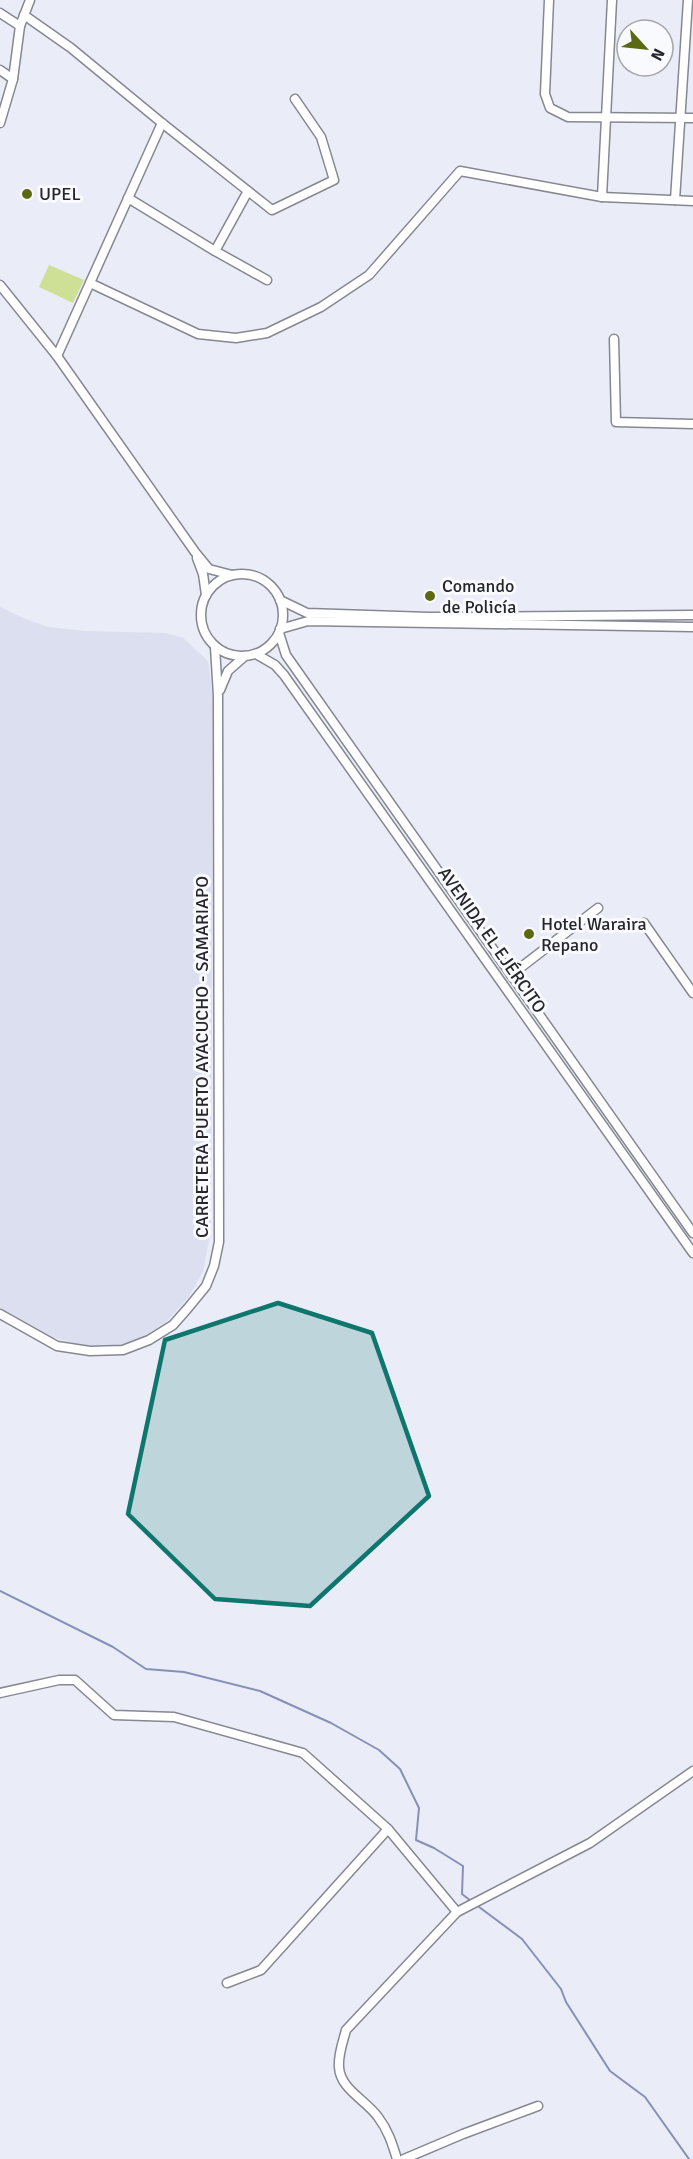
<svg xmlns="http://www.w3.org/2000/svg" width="693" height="2159" font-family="Signika,sans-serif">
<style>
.built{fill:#dbdff0}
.green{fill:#cee095}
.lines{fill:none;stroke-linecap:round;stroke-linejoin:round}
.stream{stroke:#8690b7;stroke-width:2}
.minor-casing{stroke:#858891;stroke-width:11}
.minor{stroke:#fff;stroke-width:8}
.marked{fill:#0f766e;fill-opacity:0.2;stroke:#0f766e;stroke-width:4.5;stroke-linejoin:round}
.poi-dot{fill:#5a6912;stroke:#f9fafe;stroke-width:2}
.labels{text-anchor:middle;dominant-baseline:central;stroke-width:6;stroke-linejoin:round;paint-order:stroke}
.poi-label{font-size:18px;fill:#25262a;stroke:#f9fafe;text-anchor:start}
.street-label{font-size:18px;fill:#25262a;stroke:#f9fafe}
</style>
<rect width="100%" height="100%" fill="#eaedf7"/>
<path class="built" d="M0,607L23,618L48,627L86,631L166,633L183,638L208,661L213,700L211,1229L203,1272L188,1298L166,1322L141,1338L112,1348L85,1347L53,1337L0,1308Z"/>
<path class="green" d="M49,265L84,280L73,303L39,287Z"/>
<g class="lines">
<g class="stream">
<path d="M0,1591L113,1647L146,1669L184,1672L260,1691L331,1723L379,1750L400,1769L419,1808L416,1840L434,1848L463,1866L462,1894L471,1901"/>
<path d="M475,1904L522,1939L561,1989L566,2002L610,2071L645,2097L689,2159"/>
</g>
<g class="minor-casing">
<g id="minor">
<path d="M549,0L545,94L550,108L568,117L693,118"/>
<path d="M0,13L20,26"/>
<path d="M24,15L71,48L162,123L272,210L334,180L321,137L295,99"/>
<path d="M0,70L13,79"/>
<path d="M0,123L13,79L20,26L30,0"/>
<path d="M602,197L612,0"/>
<path d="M128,198L215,251L267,280"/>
<path d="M675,200L688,0"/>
<path d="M215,251L248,191"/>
<path d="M90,283L198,334L236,338L267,333L321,307L369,275L460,171L602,197L693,201"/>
<path d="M0,285L57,356L195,552L209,569L232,575"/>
<path d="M614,339L616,422L693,424"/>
<path d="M57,356L162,123"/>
<path d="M197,558L203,574L206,595"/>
<circle cx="242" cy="615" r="41"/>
<path d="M280,600L307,613L429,617L693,615"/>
<path d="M280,629L308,621L693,627"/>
<path d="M279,633L286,655L693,1233"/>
<path d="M256,654L275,665L284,675L693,1253"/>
<path d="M220,690L228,671L245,656"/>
<path d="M644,923L693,993"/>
<path d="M511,975L598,908"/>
<path d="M0,1314L57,1346L90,1351L123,1350L149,1340L173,1325L188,1308L206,1286L214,1266L219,1242L218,696L215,647"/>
<path d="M0,1693L59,1680H75L114,1715L174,1717L303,1753L388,1829L457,1912"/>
<path d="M227,1983L261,1970L388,1829"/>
<path d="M397,2159C392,2143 388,2130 378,2117C366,2100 340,2089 339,2067C338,2054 343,2042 346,2030L457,1912L590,1843L693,1771"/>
<path d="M404,2159L463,2134L538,2106"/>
</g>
</g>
<use href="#minor" class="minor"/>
</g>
<path class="marked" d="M278,1303L372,1333L429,1496L310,1606L215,1599L128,1514L165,1340Z"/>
<g class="poi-dot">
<circle cx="27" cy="194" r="6"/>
<circle cx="430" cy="596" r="6"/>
<circle cx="529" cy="934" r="6"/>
</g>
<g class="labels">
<g class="poi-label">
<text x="39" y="194">UPEL</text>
<text x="442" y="586">Comando<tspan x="442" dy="21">de Policía</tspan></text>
<text x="541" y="924">Hotel Waraira<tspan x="541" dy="21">Repano</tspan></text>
</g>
<g class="street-label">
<text transform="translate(492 940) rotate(55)">AVENIDA EL EJÉRCITO</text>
<text transform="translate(202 1057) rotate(-90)">CARRETERA PUERTO AYACUCHO - SAMARIAPO</text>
</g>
</g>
<g transform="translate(645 48) rotate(117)"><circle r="28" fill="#f9fafe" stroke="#a4a5a9" stroke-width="1.5"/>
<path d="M0-4.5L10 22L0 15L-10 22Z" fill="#5a6912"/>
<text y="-9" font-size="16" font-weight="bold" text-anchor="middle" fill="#25262a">N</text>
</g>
</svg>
